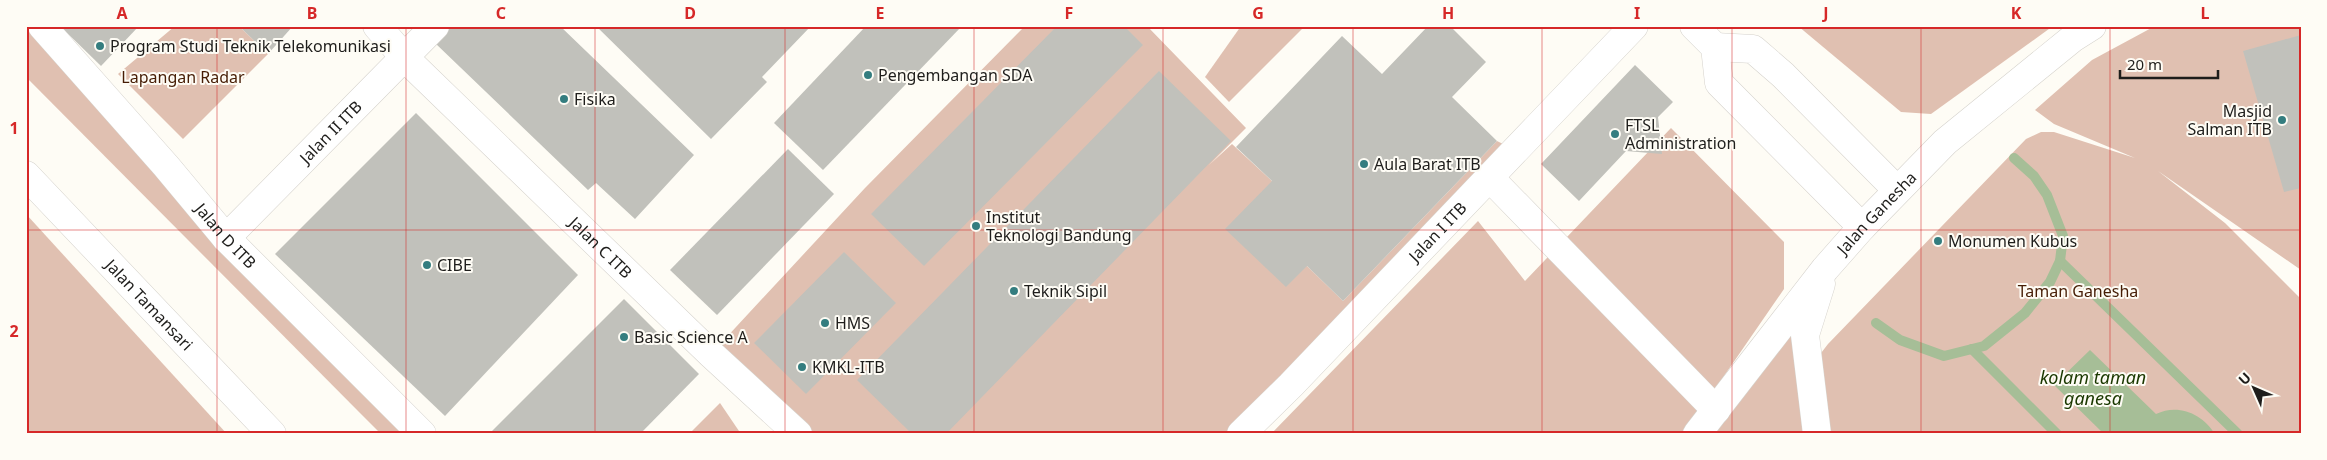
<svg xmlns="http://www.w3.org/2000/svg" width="2327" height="460" font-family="'Noto Sans',sans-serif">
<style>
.green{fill:#e0c0b1}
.water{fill:#a6be97}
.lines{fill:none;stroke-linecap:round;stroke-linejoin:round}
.stream{stroke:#a6be97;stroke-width:10}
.building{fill:#c1c1bb}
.minor-casing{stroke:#d5d2cc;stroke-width:29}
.major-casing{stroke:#d5d2cc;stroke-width:29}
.minor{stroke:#fff;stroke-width:28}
.major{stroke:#fff;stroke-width:28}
.grid{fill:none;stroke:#d62828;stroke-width:1;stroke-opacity:0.55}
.poi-dot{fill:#347d7f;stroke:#fefcf5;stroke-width:2}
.labels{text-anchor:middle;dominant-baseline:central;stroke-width:4;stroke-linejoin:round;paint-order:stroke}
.poi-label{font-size:16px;fill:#1e1d1b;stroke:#fefcf5;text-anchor:start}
.park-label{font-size:16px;fill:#461d05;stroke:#fefcf5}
.street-label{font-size:16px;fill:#1e1d1b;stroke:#fefcf5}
.water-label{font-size:18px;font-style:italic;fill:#1a3800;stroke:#fefcf5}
.neatline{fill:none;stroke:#d62828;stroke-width:2}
.grid-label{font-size:16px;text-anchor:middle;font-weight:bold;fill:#d62828}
</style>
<rect width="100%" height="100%" fill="#fefcf5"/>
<g class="green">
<path d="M26,26H36L438,434H381L362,415L26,77Z"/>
<path d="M175,26H239L268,54L183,139L118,74Z"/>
<path d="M1025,26H1147L1246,128L1209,165L1232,144L1272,181L1307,266L1343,301L1497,141L1515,150L1241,434H798L711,354L865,188Z"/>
<path d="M1241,26H1305L1229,102L1205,77Z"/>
<path d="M1798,26H2053L1931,114L1901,112Z"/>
<path d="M2155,26H2301V270L2158,171L2225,223L2301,299V434H1822L1818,357L1828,344L2026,139L2041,132H2054L2135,158L2054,124L2035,110L2092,60Z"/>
<path d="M1671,128L1784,242V289L1684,434H1271L1478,221L1525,281Z"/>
<path d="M26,214L227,434H26Z"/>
<path d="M1795,329L1811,434H1706Z"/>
<path d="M720,403L741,434H689Z"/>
</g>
<path class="water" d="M2090,350L2156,414C2178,403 2203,414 2215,434H2104L2054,385Z"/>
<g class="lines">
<g class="stream">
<path d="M2060,261L2238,434"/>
<path d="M1876,323L1900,340L1944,356L1984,346L2025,313L2050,282L2060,261L2063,236L2047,195L2034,176L2014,158"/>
<path d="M1972,349L2057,434"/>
</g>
</g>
<g class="building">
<path d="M60,26H139L101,66Z"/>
<path d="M239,26H293L268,54Z"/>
<path d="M450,26H560L694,155L635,219L596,183L588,190L435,43Z"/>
<path d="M596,26H811L762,77L767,82L711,139Z"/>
<path d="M866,26H962L823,170L774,123Z"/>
<path d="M1057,26H1124L1143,45L924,266L871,214Z"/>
<path d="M1428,26H1450L1486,62L1452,97L1497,141L1343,301L1307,266L1286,287L1225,229L1272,181L1236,147L1342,36L1382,74Z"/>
<path d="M2301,35V188L2284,192L2243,51Z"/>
<path d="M1635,65L1673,102L1658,117L1662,154L1626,151L1579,201L1541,164Z"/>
<path d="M1159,71L1231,141L946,434H912L857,380Z"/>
<path d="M416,113L578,275L445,416L275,254Z"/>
<path d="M788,149L834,194L717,315L670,270Z"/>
<path d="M844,252L896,303L806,394L754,343Z"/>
<path d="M624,299L699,374L640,434H489Z"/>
</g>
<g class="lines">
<g class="minor-casing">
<g id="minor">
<path id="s1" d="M42,26L166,166L226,238L422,434"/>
<path id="s2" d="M377,26L405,58L711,354L798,434"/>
<path d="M1694,26L1715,47L1719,83L1862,227"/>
<path d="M1715,47L1753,49L1783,75L1897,190"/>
<path d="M1490,178L1716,410"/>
<path id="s3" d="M226,238L435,26"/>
<path id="s4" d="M1241,434L1291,385L1634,26"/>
<path id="s5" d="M1697,434L1825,269L1862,227L1945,142L2073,38L2092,26"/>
<path d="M1817,434L1805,335L1821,284"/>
</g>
</g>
<g class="major-casing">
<g id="major">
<path id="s6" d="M26,175L272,434"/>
</g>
</g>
<use href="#minor" class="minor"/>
<use href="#major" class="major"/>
</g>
<path class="grid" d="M217,26V434M406,26V434M595,26V434M785,26V434M974,26V434M1163,26V434M1353,26V434M1542,26V434M1732,26V434M1921,26V434M2110,26V434M26,230H2301"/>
<g class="poi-dot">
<circle cx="100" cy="46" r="5"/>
<circle cx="868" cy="75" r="5"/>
<circle cx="564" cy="99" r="5"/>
<circle cx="2282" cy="120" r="5"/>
<circle cx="1615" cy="134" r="5"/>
<circle cx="1364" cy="164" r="5"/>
<circle cx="976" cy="226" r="5"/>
<circle cx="1938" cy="241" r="5"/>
<circle cx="427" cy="265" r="5"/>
<circle cx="1014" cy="291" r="5"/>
<circle cx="825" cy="323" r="5"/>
<circle cx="624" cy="337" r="5"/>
<circle cx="802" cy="367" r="5"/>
</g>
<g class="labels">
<g class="poi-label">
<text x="110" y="46">Program Studi Teknik Telekomunikasi</text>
<text x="878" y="75">Pengembangan SDA</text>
<text x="574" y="99">Fisika</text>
<text x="2272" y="111" text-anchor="end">Masjid<tspan x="2272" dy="18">Salman ITB</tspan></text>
<text x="1625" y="125">FTSL<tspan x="1625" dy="18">Administration</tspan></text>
<text x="1374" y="164">Aula Barat ITB</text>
<text x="986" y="217">Institut<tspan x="986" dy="18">Teknologi Bandung</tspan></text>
<text x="1948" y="241">Monumen Kubus</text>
<text x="437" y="265">CIBE</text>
<text x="1024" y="291">Teknik Sipil</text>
<text x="835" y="323">HMS</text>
<text x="634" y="337">Basic Science A</text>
<text x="812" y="367">KMKL-ITB</text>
</g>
<g class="park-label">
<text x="183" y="77">Lapangan Radar</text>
<text x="2078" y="291">Taman Ganesha</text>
</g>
<g class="street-label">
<text stroke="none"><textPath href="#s3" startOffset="149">Jalan II ITB</textPath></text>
<text stroke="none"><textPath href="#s5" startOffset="285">Jalan Ganesha</textPath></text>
<text stroke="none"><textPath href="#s4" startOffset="282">Jalan I ITB</textPath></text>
<text stroke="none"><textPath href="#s1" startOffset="279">Jalan D ITB</textPath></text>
<text stroke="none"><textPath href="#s2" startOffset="315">Jalan C ITB</textPath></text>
<text stroke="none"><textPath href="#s6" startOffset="179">Jalan Tamansari</textPath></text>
</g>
<g class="water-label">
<text x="2093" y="377">kolam taman<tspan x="2093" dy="21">ganesa</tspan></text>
</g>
</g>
<rect width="2327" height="460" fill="none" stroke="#fefcf5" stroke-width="55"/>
<g transform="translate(2254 388) rotate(315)" stroke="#fefcf5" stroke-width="4" paint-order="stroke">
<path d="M0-4L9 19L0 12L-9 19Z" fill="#1e1d1b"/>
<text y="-8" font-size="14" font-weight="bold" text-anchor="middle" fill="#1e1d1b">U</text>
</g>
<path d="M2120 70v8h98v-8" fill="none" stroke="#1e1d1b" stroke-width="2.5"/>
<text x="2127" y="70" font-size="15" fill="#1e1d1b" stroke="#fefcf5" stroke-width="4" paint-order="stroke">20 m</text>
<rect x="28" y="28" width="2272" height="404" class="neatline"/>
<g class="grid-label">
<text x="122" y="19">A</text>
<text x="312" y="19">B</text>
<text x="501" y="19">C</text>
<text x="690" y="19">D</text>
<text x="880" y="19">E</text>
<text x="1069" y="19">F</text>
<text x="1258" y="19">G</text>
<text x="1448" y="19">H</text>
<text x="1637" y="19">I</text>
<text x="1826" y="19">J</text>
<text x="2016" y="19">K</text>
<text x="2205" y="19">L</text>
<text x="14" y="134">1</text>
<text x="14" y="337">2</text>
</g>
</svg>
